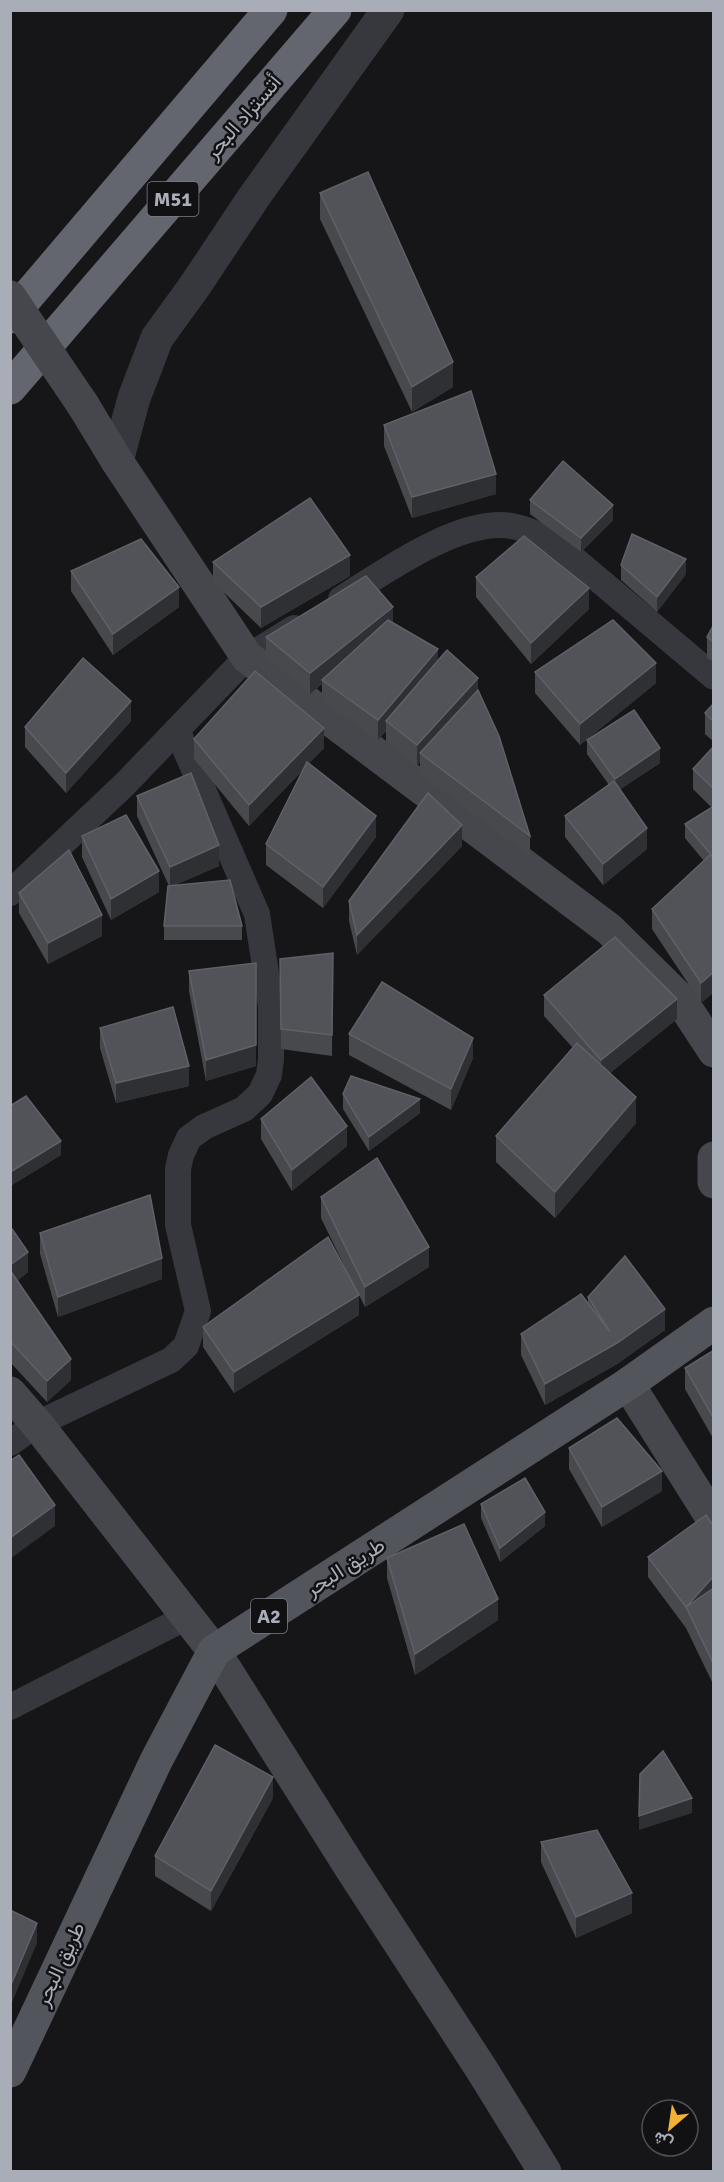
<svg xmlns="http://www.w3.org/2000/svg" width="724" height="2182" font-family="Signika,Vazirmatn,sans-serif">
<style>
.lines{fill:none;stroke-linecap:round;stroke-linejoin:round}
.minor{stroke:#37383d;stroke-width:26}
.tertiary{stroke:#37383d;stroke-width:33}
.secondary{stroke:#45474d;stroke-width:33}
.primary{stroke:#53555c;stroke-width:33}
.motorway{stroke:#63666e;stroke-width:33}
.secondary-bridge{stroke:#45474d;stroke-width:33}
.wall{fill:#47494d}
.shaded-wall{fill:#2f3033}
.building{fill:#525359;stroke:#5f6168;stroke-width:1.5}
.labels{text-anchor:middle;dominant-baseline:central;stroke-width:5;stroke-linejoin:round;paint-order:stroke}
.shield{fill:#111113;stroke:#7b7e86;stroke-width:1.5}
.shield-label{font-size:20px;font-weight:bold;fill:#a8adb8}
.street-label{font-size:21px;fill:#a8adb8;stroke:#111113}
</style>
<rect width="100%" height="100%" fill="#161618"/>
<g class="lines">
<g class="minor">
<path d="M341,599C384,572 460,517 512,526C528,529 541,536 555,543L714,677"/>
<path d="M10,893L125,784L247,657L294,628"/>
<path d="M10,1443L37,1424L171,1360L186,1346L198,1311L178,1225V1169L181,1155L189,1138L204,1127L244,1109L260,1094L269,1075L271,1059V1006L257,914L177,730"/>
<path d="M10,1707L187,1617"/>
</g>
<path class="tertiary" d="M117,461L134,398L157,338L194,287L254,197L388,10"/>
<g class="secondary">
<path d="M83,405L117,461L247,657L609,929L680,999L714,1051"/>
<path d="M714,1158V1182"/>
<path d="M628,1384L714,1521"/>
<path d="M10,1393L37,1424L214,1651L352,1870L482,2070L545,2172"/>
</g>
<path class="primary" d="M10,2071L156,1761L214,1651L628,1384L714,1323"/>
<g class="motorway">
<path d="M10,317L271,10"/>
<path d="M10,388L335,10"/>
</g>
<path class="secondary-bridge" d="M10,297L83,405"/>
</g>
<g class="wall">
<path d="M320,193L453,387L412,412L320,219Z"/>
<path d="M384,425L496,494L412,518L384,446Z"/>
<path d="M530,500L613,520L581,552L530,514Z"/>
<path d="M213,562L350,576L261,628L213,582Z"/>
<path d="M621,565L686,574L657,612L621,580Z"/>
<path d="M71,571L179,607L113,655L71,591Z"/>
<path d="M476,577L589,609L531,664L476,597Z"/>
<path d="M393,623L478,691L530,836V857L420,774V762L417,766L386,741V731L378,740L322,701V684L310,694L266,657V637Z"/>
<path d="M714,624V662L707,658V637Z"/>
<path d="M535,672L656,683L580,745L535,693Z"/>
<path d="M714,703V742L705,734V713Z"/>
<path d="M131,721L66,793L25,747V727Z"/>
<path d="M194,739L324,748L309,763L376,837L323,908L266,865V844L303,770L249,826L194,759Z"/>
<path d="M587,740L660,763L620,789L647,849L603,885L565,837V816L609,785L587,754Z"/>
<path d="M714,746V992L701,1003L652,929V909L704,861L685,838V824L711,807L693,789V769Z"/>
<path d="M137,796L219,866L175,885L242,926V940H164V926L169,886L137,816Z"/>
<path d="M82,836L159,892L111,920L82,857Z"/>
<path d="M462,846L357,955L349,921V901Z"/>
<path d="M19,893L102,936L48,964L19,913Z"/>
<path d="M333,953L332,1056L281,1049L280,959Z"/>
<path d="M189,971L256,1066L206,1081L189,991Z"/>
<path d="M544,995L677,1019L610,1073L636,1123L555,1218L496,1162V1136L573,1048L544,1016Z"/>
<path d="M100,1028L189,1086L116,1103L100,1048Z"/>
<path d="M349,1034L473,1058L451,1110L349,1055Z"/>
<path d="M343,1094L420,1113L369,1151L343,1109Z"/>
<path d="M10,1106L61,1155L12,1185L10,1183Z"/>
<path d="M261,1119L347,1146L292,1191L261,1139Z"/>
<path d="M321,1197L429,1267L365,1307L359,1295V1315L234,1393L203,1347V1327L355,1288L321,1218Z"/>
<path d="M10,1226L28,1272L18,1280L71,1380L47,1402L10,1362Z"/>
<path d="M40,1233L162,1279L58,1317L40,1254Z"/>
<path d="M588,1297L665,1330L617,1364L545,1405L521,1355V1334L588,1304Z"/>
<path d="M714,1350V1440L685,1389V1368Z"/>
<path d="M569,1448L662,1491L602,1527L569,1469Z"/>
<path d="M481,1504L545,1526L500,1562L481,1518Z"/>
<path d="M714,1527V1686L686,1628L648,1577V1557Z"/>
<path d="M387,1558L498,1620L415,1675L387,1578Z"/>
<path d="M273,1798L211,1911L155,1876V1856Z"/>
<path d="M541,1842L632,1913L576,1938L541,1862Z"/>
</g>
<g class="shaded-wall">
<path d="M453,362V387L412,412V387Z"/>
<path d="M496,474V494L412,518V497Z"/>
<path d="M613,505V520L581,552V538Z"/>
<path d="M350,555V576L261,628V607Z"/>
<path d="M686,559V574L657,612V597Z"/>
<path d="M179,587V607L113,655V634Z"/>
<path d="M589,588V609L531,664V643Z"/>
<path d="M393,607V627L322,680V684L310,694V673Z"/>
<path d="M438,649V670L386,721V731L378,740V720Z"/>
<path d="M656,663V683L580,745V724Z"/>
<path d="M478,678V698L420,753V762L417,766V745Z"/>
<path d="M131,701V721L66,793V773Z"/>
<path d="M324,728V748L249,826V805Z"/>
<path d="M660,748V763L615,793V779Z"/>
<path d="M376,816V837L323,908V887Z"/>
<path d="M462,825V846L357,955V935Z"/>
<path d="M647,828V849L603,885V864Z"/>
<path d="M219,845V866L170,887V867Z"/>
<path d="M159,871V892L111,920V899Z"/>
<path d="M102,915V936L48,964V943Z"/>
<path d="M714,972V992L701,1003V983Z"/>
<path d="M677,999V1019L601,1080V1060Z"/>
<path d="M473,1038V1058L451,1110V1089Z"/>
<path d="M256,1045V1066L206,1081V1060Z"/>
<path d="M189,1066V1086L116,1103V1083Z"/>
<path d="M636,1097V1123L555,1218V1192Z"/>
<path d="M420,1099V1113L369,1151V1137Z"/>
<path d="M347,1126V1146L292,1191V1170Z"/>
<path d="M61,1141V1155L12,1185V1171Z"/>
<path d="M429,1247V1267L365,1307V1287Z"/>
<path d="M28,1252V1272L10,1286V1265Z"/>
<path d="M162,1258V1279L58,1317V1297Z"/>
<path d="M359,1295V1315L234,1393V1372Z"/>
<path d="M665,1309V1330L617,1364L545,1405V1384Z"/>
<path d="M71,1359V1380L47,1402V1381Z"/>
<path d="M662,1471V1491L602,1527V1507Z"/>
<path d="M55,1505V1526L10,1559V1538Z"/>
<path d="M545,1512V1526L500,1562V1548Z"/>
<path d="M714,1576V1597L686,1607Z"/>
<path d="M498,1599V1620L415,1675V1654Z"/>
<path d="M273,1777V1798L211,1911V1891Z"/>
<path d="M692,1798V1813L639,1830V1816Z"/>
<path d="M632,1893V1913L576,1938V1917Z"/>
<path d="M37,1923V1943L10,2007V1987Z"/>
</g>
<g class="building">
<path d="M368,172L453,362L412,387L320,193Z"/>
<path d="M471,391L496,474L412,497L384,425Z"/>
<path d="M563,461L613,505L581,538L530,500Z"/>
<path d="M310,498L350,555L261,607L213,562Z"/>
<path d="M632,534L686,559L657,597L621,565Z"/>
<path d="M524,536L589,588L531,643L476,577Z"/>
<path d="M141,539L179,587L113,634L71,571Z"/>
<path d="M366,576L393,607L310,673L266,637Z"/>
<path d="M388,620L438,649L378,720L322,680Z"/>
<path d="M613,620L656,663L580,724L535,672Z"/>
<path d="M714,624V642L707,637Z"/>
<path d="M447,650L478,678L417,745L386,721Z"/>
<path d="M83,658L131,701L66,773L25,727Z"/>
<path d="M255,671L324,728L249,805L194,739Z"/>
<path d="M478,690L499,736L530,836L420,753Z"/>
<path d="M714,703V722L705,713Z"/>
<path d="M634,710L660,748L615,779L587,740Z"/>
<path d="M714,746V789L693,769Z"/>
<path d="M307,762L376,816L323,887L266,844Z"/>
<path d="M191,773L219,845L170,867L137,796Z"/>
<path d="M614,781L647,828L603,864L565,816Z"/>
<path d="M428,793L462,825L357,935L349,901Z"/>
<path d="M714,806V858L685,824Z"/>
<path d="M126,815L159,871L111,899L82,836Z"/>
<path d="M69,850L102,915L48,943L19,893Z"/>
<path d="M710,855L714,859V972L701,983L652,909Z"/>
<path d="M230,880L242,926H164L168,886Z"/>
<path d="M615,937L677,999L601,1060L544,995Z"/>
<path d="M333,953L332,1035L281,1029L280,959Z"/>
<path d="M256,963V1045L206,1060L189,971Z"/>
<path d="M382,982L473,1038L451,1089L349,1034Z"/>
<path d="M173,1007L189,1066L116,1083L100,1028Z"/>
<path d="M577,1043L636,1097L555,1192L496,1136Z"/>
<path d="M351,1076L420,1099L369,1137L343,1094Z"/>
<path d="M311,1077L347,1126L292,1170L261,1119Z"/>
<path d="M26,1096L61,1141L12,1171L10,1169V1106Z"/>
<path d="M377,1158L429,1247L365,1287L321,1197Z"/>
<path d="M150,1195L162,1258L58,1297L40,1233Z"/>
<path d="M10,1226L28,1252L10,1265Z"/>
<path d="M328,1237L359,1295L234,1372L203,1327Z"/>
<path d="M625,1256L665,1309L617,1343L545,1384L521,1334L581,1294L610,1332L588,1297Z"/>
<path d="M12,1273L71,1359L47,1381L10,1341V1274Z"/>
<path d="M714,1350V1419L685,1368Z"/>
<path d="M617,1418L662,1471L602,1507L569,1448Z"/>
<path d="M19,1455L55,1505L10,1538V1461Z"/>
<path d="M525,1478L545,1512L500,1548L481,1504Z"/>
<path d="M706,1515L714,1527V1576L686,1607L714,1588V1665L686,1607L648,1557Z"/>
<path d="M464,1524L498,1599L415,1654L387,1558Z"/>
<path d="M215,1745L273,1777L211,1891L155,1856Z"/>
<path d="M663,1751L692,1798L639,1816L640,1774Z"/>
<path d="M597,1830L632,1893L576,1917L541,1842Z"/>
<path d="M10,1910L37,1923L10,1987Z"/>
</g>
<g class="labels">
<g class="shield">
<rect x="147.5" y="182" width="51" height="34" rx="4.5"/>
<rect x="251" y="1599" width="36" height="34" rx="4.5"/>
</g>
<g class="shield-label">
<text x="173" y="199">M51</text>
<text x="269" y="1616">A2</text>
</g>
<g class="street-label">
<text transform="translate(243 117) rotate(-49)">أتستراد البحر</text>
<text transform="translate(345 1567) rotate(-33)">طريق البحر</text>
<text transform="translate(60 1964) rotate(-65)">طريق البحر</text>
</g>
</g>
<rect width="724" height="2182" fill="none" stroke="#a8adb8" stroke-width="24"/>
<g transform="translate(670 2128) rotate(209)"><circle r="28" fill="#111113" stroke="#4d4f55" stroke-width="1.5"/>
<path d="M0-4.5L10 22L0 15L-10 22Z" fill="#f2b134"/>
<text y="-9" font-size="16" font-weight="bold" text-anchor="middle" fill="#a8adb8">ش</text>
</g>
</svg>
